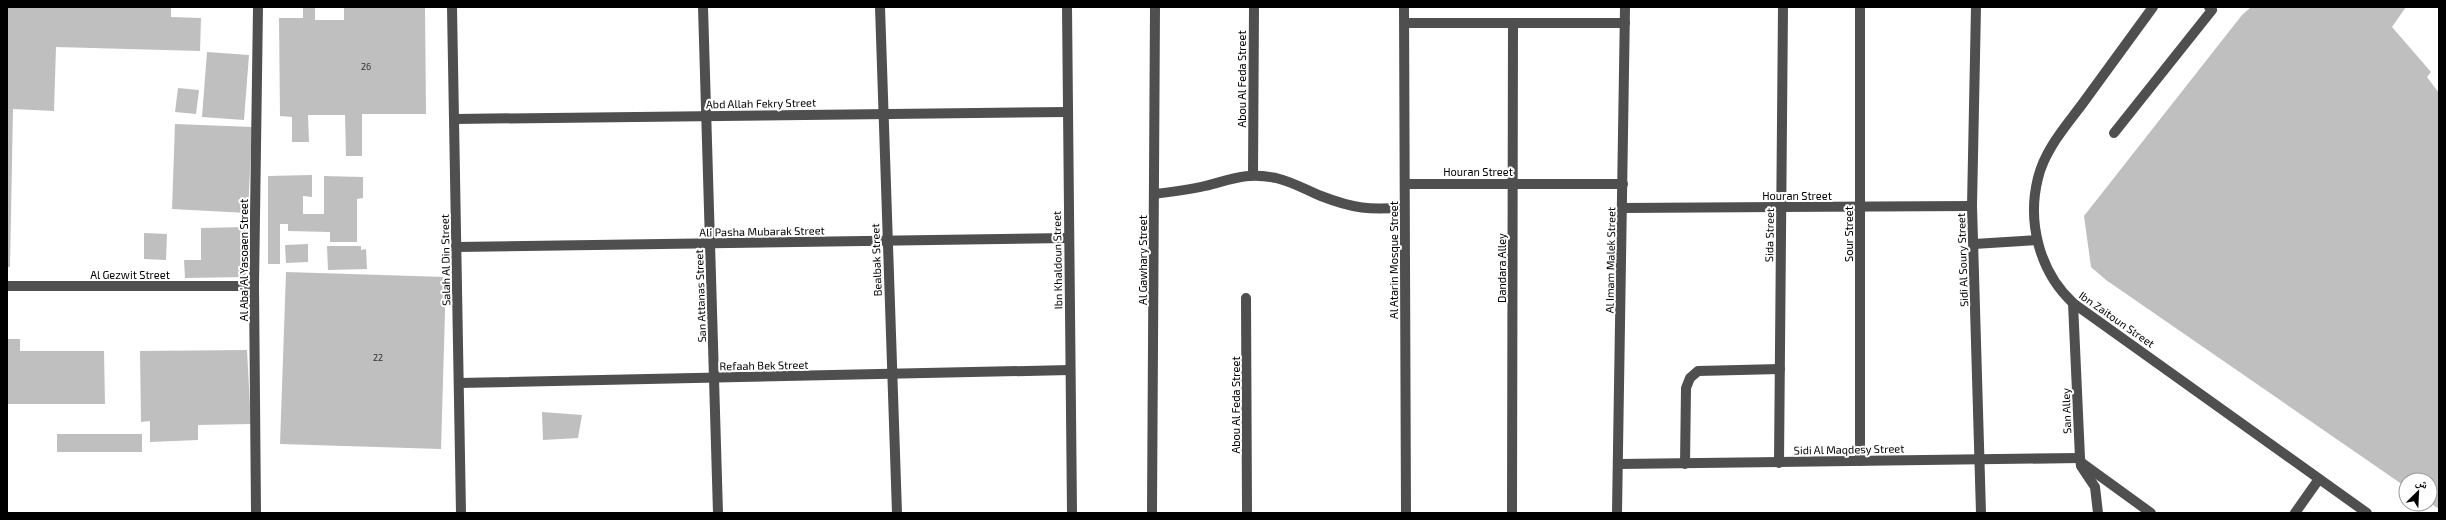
<svg xmlns="http://www.w3.org/2000/svg" width="2446" height="520" font-family="'Exo 2','Noto Naskh Arabic',sans-serif">
<style>
.building{fill:#bfbfbf}
.lines{fill:none;stroke-linecap:round;stroke-linejoin:round}
.minor{stroke:#4f4f4f;stroke-width:10}
.labels{text-anchor:middle;dominant-baseline:central;stroke-width:4;stroke-linejoin:round;paint-order:stroke}
.number-label{font-size:9px;fill:#303030}
.street-label{font-size:11px;fill:#000;stroke:#fff}
</style>
<rect width="100%" height="100%" fill="#fff"/>
<g class="building">
<path d="M7,7H171V17L201,18L200,51L56,47L54,111L13,109L10,267H7Z"/>
<path d="M303,7H315V20H344V7H425L426,114H362V156H346L345,115H308L309,142H292V117L280,116L279,18H303Z"/>
<path d="M2251,7H2406L2392,27L2431,72L2427,77L2439,93V509L2430,503V480H2406V487L2106,280L2091,267L2084,216L2242,15Z"/>
<path d="M207,52L249,55L244,120L202,117Z"/>
<path d="M178,88L199,90L196,114L175,112Z"/>
<path d="M175,124L252,127L248,213L172,209Z"/>
<path d="M312,175V197L303,196V214H324V176L363,177V198L357,199V242H330V232L288,231V224H280V264H268V176Z"/>
<path d="M245,227L246,277L185,278L184,260H201V228Z"/>
<path d="M144,233L167,234L166,260L144,259Z"/>
<path d="M308,244V262L286,263L285,245Z"/>
<path d="M327,246H361V250L366,249L367,269L328,270Z"/>
<path d="M286,272L446,277L441,449L280,444Z"/>
<path d="M7,339H20V351H104L105,404H7Z"/>
<path d="M247,350L251,424L198,425V440L150,442V421L141,422L140,351Z"/>
<path d="M542,412L582,415L578,438L543,440Z"/>
<rect x="57" y="434" width="85" height="18"/>
</g>
<g class="lines">
<g class="minor">
<path d="M452,7L461,513"/>
<path d="M703,7L718,513"/>
<path d="M880,7L897,513"/>
<path d="M1067,7L1072,513"/>
<path d="M1404,7L1406,513"/>
<path d="M1976,7L1972,206L1981,513"/>
<path d="M2153,7C2130,39 2106,71 2083,103C2066,126 2045,149 2038,178C2027,222 2039,271 2073,303L2367,513"/>
<path d="M1405,23H1625"/>
<path d="M455,119L1068,112"/>
<path d="M2114,133L2212,10L2209,7"/>
<path d="M1253,175L1254,7"/>
<path d="M1405,184H1623"/>
<path d="M1154,194C1171,192 1188,190 1205,186C1233,179 1246,172 1276,178C1293,182 1306,190 1321,196C1352,208 1371,211 1404,207"/>
<path d="M1622,208L1972,206"/>
<path d="M1974,244L2037,240"/>
<path d="M456,247L1068,238"/>
<path d="M7,286H254"/>
<path d="M1246,298L1247,513"/>
<path d="M2073,303L2080,458L2081,466L2095,487L2098,513"/>
<path d="M459,383L1070,370"/>
<path d="M1860,461V7"/>
<path d="M1779,463L1783,7"/>
<path d="M2082,463L2151,513"/>
<path d="M1619,464L2080,458"/>
<path d="M1685,464L1686,388L1690,378L1698,371L1780,369"/>
<path d="M256,513L254,286L258,7"/>
<path d="M1152,513L1155,7"/>
<path d="M1512,513L1513,23"/>
<path d="M1617,513L1625,7"/>
<path d="M2295,513L2319,479"/>
</g>
</g>
<g class="labels">
<g class="number-label">
<text x="366" y="66">26</text>
<text x="378" y="357">22</text>
</g>
<g class="street-label">
<text transform="translate(1241 79) rotate(-90)">Abou Al Feda Street</text>
<text transform="translate(761 103) rotate(-1)">Abd Allah Fekry Street</text>
<text x="1478" y="171">Houran Street</text>
<text x="1797" y="195">Houran Street</text>
<text transform="translate(762 231) rotate(-1)">Ali Pasha Mubarak Street</text>
<text transform="translate(1848 234) rotate(-90)">Sour Street</text>
<text transform="translate(1769 235) rotate(-89)">Sida Street</text>
<text transform="translate(243 260) rotate(-90)">Al Aba' Al Yasoaen Street</text>
<text transform="translate(445 260) rotate(-91)">Salah Al Din Street</text>
<text transform="translate(876 260) rotate(-92)">Bealbak Street</text>
<text transform="translate(1057 260) rotate(-91)">Ibn Khaldoun Street</text>
<text transform="translate(1142 260) rotate(-90)">Al Gawhary Street</text>
<text transform="translate(1393 260) rotate(-90)">Al Atarin Mosque Street</text>
<text transform="translate(1610 260) rotate(-89)">Al Imam Malek Street</text>
<text transform="translate(1962 260) rotate(-92)">Sidi Al Soury Street</text>
<text transform="translate(1501 268) rotate(-90)">Dandara Alley</text>
<text x="130" y="274">Al Gezwit Street</text>
<text transform="translate(700 296) rotate(-92)">San Attanas Street</text>
<text transform="translate(2117 319) rotate(35)">Ibn Zaitoun Street</text>
<text transform="translate(764 365) rotate(-1)">Refaah Bek Street</text>
<text transform="translate(1235 405) rotate(-90)">Abou Al Feda Street</text>
<text transform="translate(2066 411) rotate(-92)">San Alley</text>
<text transform="translate(1849 449) rotate(-1)">Sidi Al Maqdesy Street</text>
</g>
</g>
<rect width="2446" height="520" fill="none" stroke="#000000" stroke-width="16"/>
<g transform="translate(2418 492) rotate(24)"><circle r="19" fill="#ffffff" stroke="#999999"/>
<path d="M0-3L7 15L0 10L-7 15Z" fill="#000000"/>
<text y="-6" font-size="11" font-weight="bold" text-anchor="middle" fill="#000000">ش</text>
</g>
</svg>
